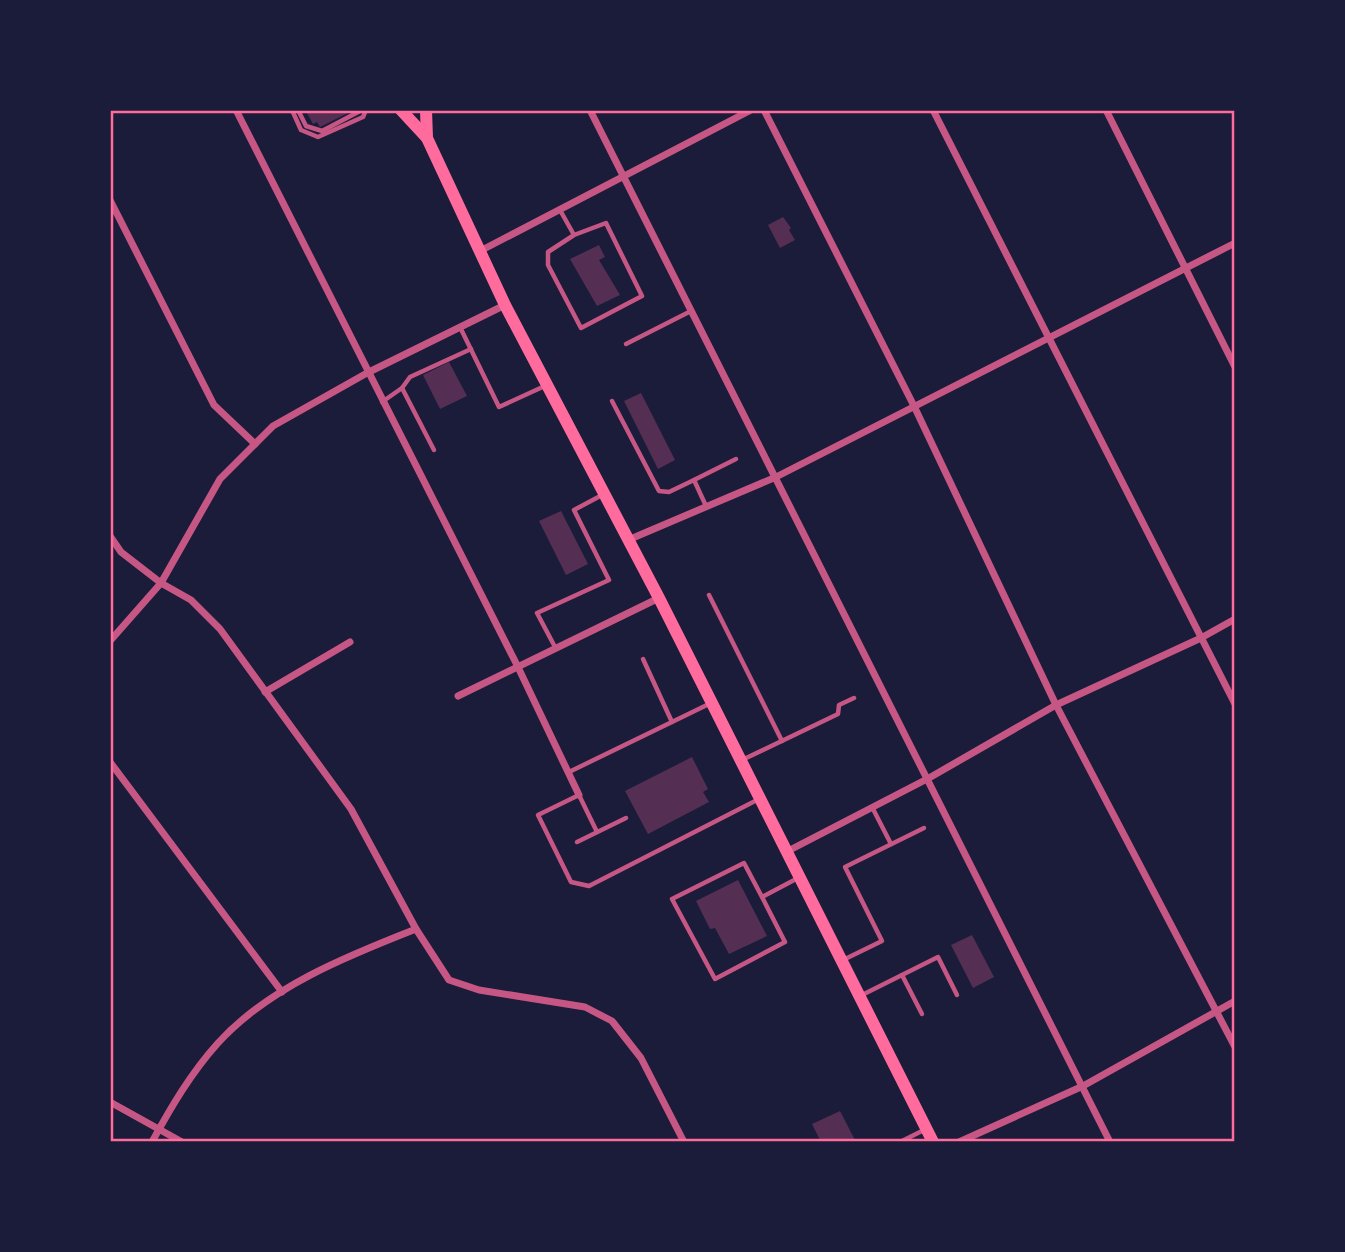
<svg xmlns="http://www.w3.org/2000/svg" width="1345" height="1252" font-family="Jost,sans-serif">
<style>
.building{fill:#542f53}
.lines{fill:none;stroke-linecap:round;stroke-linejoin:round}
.service{stroke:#c65784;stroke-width:4.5}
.minor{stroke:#c65784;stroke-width:7}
.secondary{stroke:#ff6b9d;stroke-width:12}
.neatline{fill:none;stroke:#ff6b9d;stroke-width:2.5}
</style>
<rect width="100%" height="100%" fill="#1b1b3a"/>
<g class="building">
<path d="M312,110H349L350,112L320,127L317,122L313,124L307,113Z"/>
<path d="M783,217L791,228L789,230L795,240L780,248L768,225Z"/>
<path d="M599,245L605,257L599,260L620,295L597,306L570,259Z"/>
<path d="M449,362L467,396L440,409L423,375Z"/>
<path d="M641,393L675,460L658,469L624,401Z"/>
<path d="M561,511L588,564L566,575L539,521Z"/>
<path d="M692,757L708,789L703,792L709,802L648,834L625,791Z"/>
<path d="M738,880L767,936L729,954L715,928L710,929L696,901Z"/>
<path d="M972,935L994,977L973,988L951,945Z"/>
<path d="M840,1111L856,1142H821L812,1124Z"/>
</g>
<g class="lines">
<g class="service">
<path d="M292,110L301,130L318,137L363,117L366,110"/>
<path d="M298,110L306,126L322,131L362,110"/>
<path d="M560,210L574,235L548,252V265L581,328L642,296L606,223L574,235"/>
<path d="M460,327L499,407L547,385"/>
<path d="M626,344L691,311"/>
<path d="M402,388L434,450"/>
<path d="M612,401L659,491L669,492L694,480"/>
<path d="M382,402L402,388L410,377L471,349"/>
<path d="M706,506L694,480L736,459"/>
<path d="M709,595L782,741"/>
<path d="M555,647L537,613L609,580L574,510L604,494"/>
<path d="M643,659L672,722"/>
<path d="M742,760L838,714L839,705L854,698"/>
<path d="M569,772L709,704"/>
<path d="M872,807L891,844"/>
<path d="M597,832L579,795L538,815L571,882L589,886L759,799"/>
<path d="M577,842L626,818"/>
<path d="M762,897L785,942L715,979L672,899L744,863L762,897L798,878"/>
<path d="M843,960L882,941L845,867L924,828"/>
<path d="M902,975L922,1014"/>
<path d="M862,995L938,957L957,995"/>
<path d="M900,1142L926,1129"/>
</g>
<g class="minor">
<path d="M236,110L517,665L579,795"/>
<path d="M590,110L1110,1142"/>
<path d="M764,110L914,406L1056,705L1235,1047"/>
<path d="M933,110L1235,704"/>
<path d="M1106,110L1235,367"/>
<path d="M110,200L214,405L255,444"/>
<path d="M482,250L751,110"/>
<path d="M110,536L121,552L161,583L191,600L220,629L351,809L416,929L449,980L479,990L585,1007L612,1021L641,1058L684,1142"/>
<path d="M628,540L776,477L1235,243"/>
<path d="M110,641L161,583L220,479L273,426L367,373L505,305"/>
<path d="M265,692L350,642"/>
<path d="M458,696L659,598"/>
<path d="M110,762L282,992"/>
<path d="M786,852L929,778L1056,705L1201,638L1235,619"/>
<path d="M110,1102L182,1142"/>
<path d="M152,1142C171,1107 191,1073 218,1043C269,987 347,956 416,929"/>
<path d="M959,1142L1083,1086L1235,1001"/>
</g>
<g class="secondary">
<path d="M401,110L427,138"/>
<path d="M426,110L427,138L505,305L659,598L933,1142"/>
</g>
</g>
<rect width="1345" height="1252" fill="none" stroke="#1b1b3a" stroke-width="224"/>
<rect x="112" y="112" width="1121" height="1028" class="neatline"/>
</svg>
